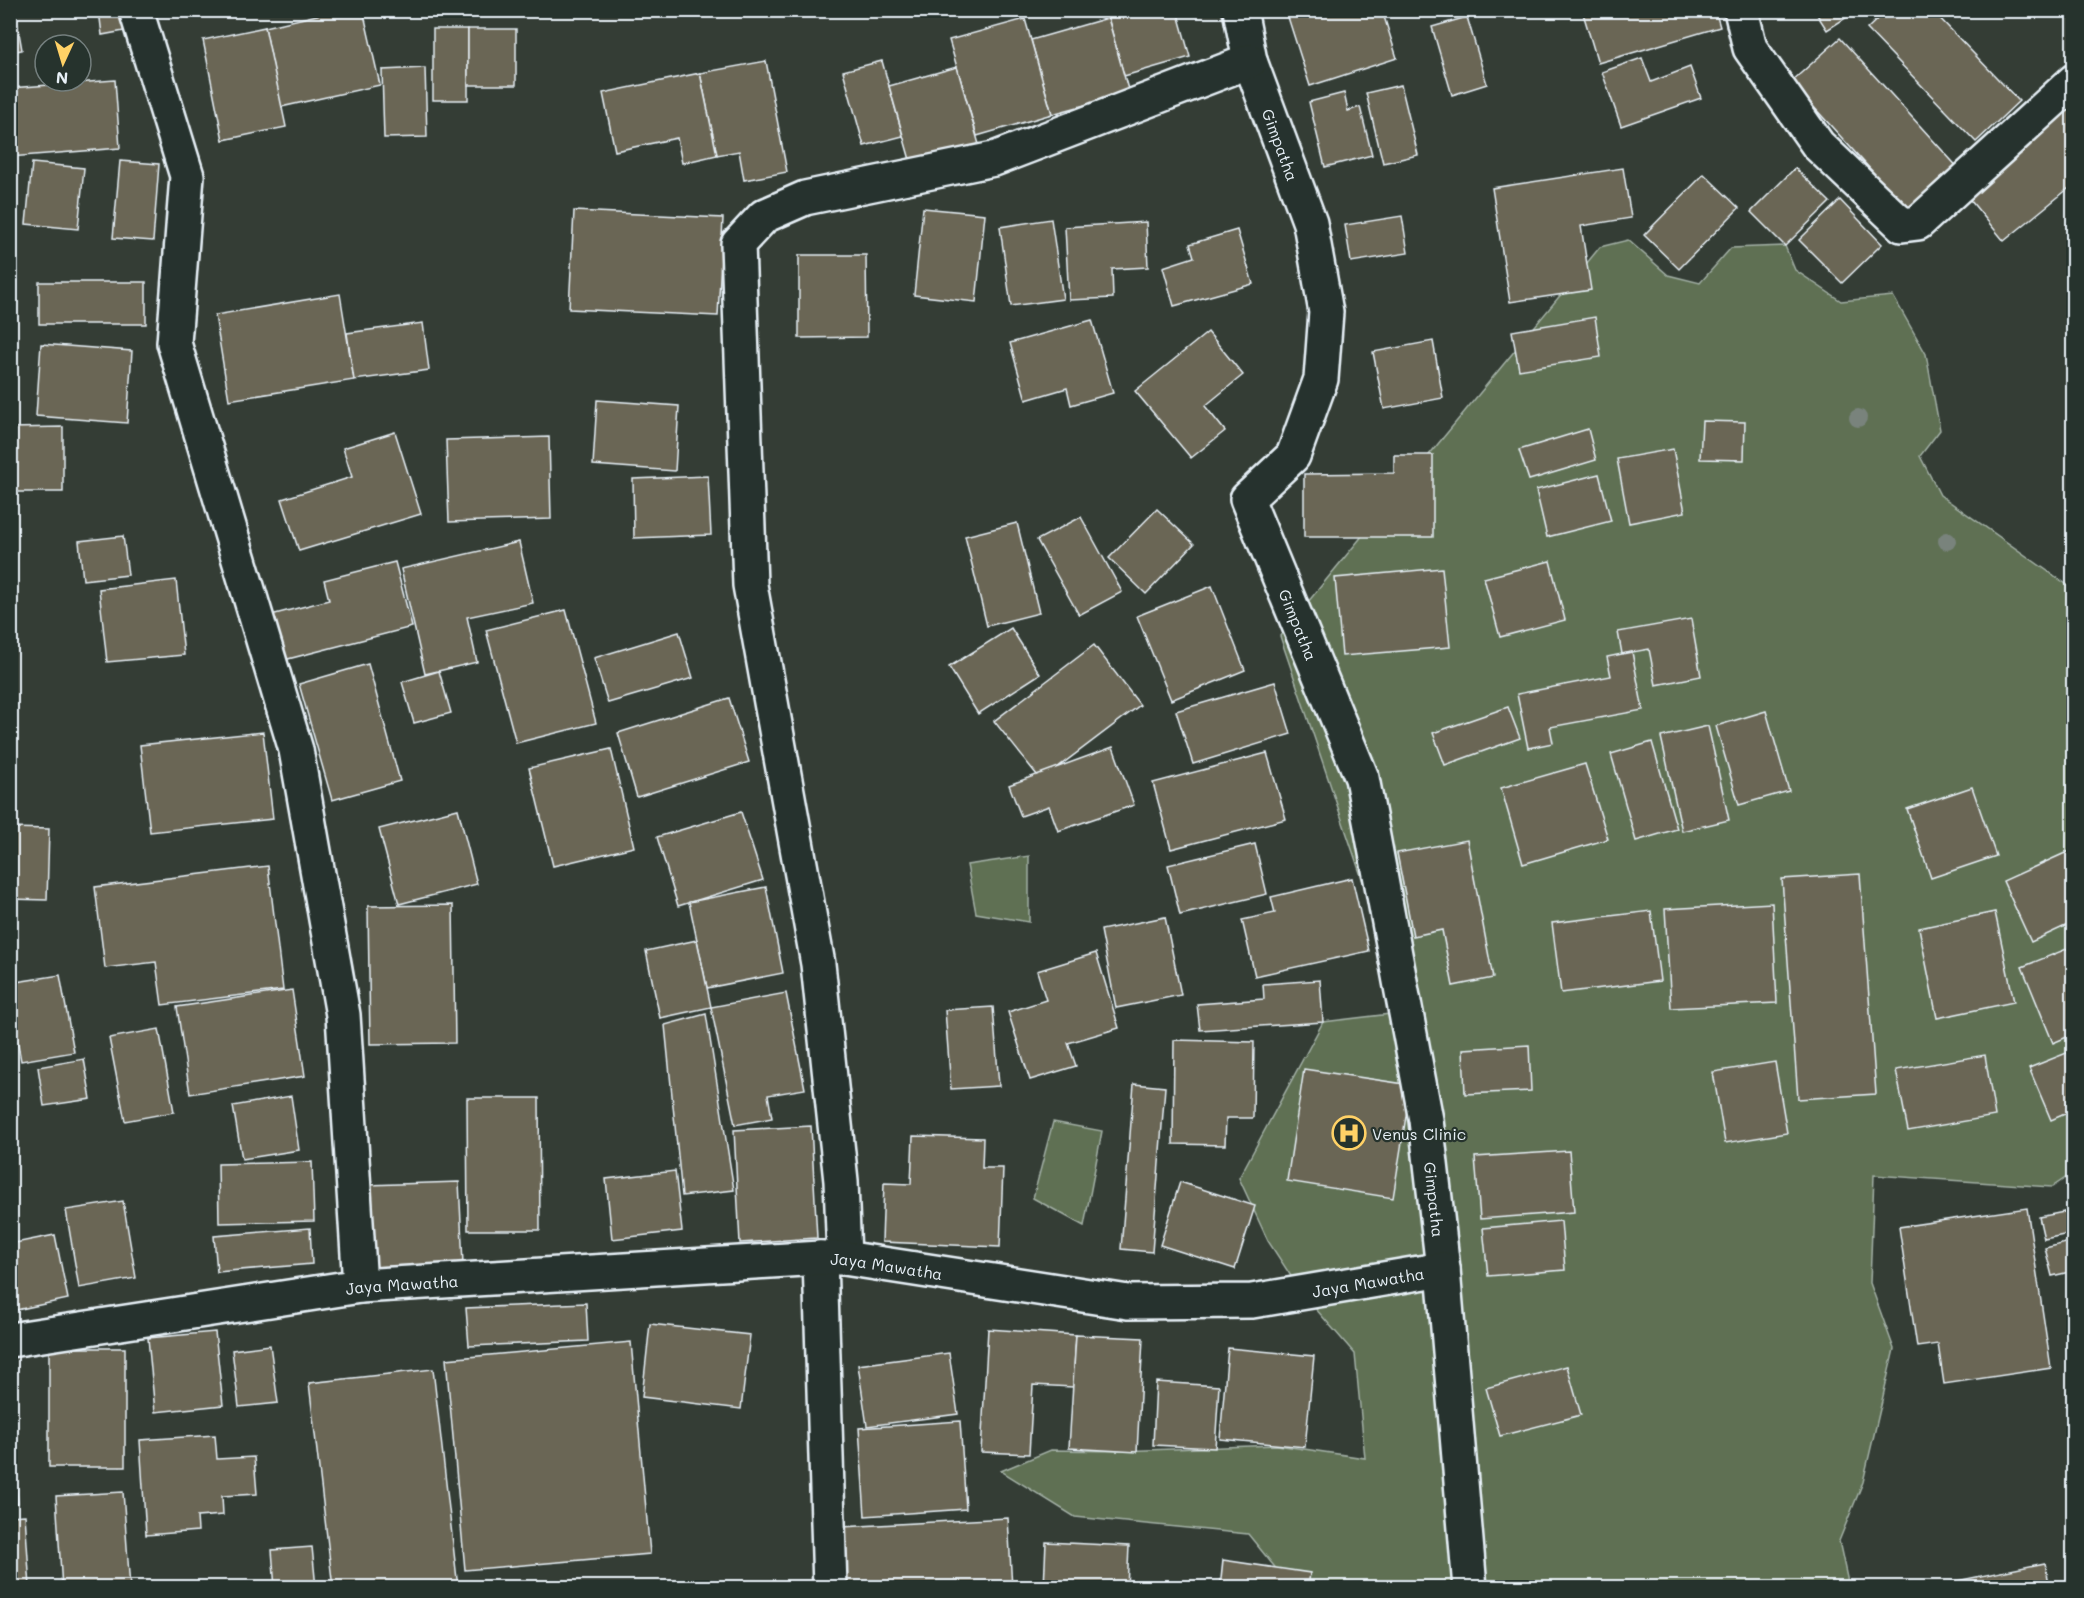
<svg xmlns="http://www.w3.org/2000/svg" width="2084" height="1598" font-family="Mali,sans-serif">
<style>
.green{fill:#5e7053;stroke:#a3b0a6;stroke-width:1.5}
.building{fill:#6b6654;stroke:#e8f1f8;stroke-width:1.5}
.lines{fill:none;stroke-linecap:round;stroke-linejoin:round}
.minor-casing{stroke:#e8f1f8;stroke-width:38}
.minor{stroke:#26332d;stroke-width:33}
.tree{fill:#79837c}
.labels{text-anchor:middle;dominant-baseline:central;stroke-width:4.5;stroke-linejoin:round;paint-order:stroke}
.street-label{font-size:16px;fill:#e8f1f8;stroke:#26332d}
.poi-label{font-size:16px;fill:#e8f1f8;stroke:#26332d;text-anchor:start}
</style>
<rect width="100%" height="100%" fill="#343d35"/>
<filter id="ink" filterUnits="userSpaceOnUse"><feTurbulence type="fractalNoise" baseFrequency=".0167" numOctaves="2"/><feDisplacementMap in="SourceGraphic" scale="12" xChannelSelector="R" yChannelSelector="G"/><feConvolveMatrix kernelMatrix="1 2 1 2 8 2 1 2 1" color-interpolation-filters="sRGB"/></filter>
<g filter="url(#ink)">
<g class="green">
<path d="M1628,240L1668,275L1700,283L1731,248L1785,246L1795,270L1841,301L1893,296L1926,354L1940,430L1920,456L1940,495L2073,589L2074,1172L2052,1187L1874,1175L1870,1283L1894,1349L1863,1482L1839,1541L1849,1587H1291L1248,1534L1075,1517L1001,1471L1051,1450L1120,1451L1277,1445L1365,1458L1355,1354L1302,1293L1268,1241L1239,1178L1323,1022L1407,1012L1280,636L1600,247Z"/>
<path d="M1029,856V922L976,913L967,865Z"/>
<path d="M1053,1122L1102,1131L1084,1226L1033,1198Z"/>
</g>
<g class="building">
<path d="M10,10H15L22,50L10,52Z"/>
<path d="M99,10H132L135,29L102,35Z"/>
<path d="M339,10H363L380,85L281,107L265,27Z"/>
<path d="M1106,10H1177L1190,57L1124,76Z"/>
<path d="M1297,10H1382L1397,58L1310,86L1287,14Z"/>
<path d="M1582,10H1715L1720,27L1598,63Z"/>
<path d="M1814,10H1858L1827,30Z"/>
<path d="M1887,10H1932L2019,101L1976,142L1867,29Z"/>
<path d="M1467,17L1487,84L1452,95L1432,27Z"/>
<path d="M1108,18L1129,93L1052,114L1031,40Z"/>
<path d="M1025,19L1052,114L977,136L949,40Z"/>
<path d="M265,27L286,127L223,140L203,40Z"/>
<rect x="433" y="29" width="35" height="71"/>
<rect x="468" y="29" width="48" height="56"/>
<path d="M1840,38L1961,171L1912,215L1791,82Z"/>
<path d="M1642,58L1651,82L1690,67L1701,98L1621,126L1602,72Z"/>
<path d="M766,61L787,172L744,180L739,151L717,155L700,73Z"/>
<path d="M882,61L903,136L864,146L843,71Z"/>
<path d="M957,67L982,155L914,174L889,86Z"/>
<path d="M425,68L427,137L384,138L382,70Z"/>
<path d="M700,73L717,155L682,163L677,138L615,151L603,93Z"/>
<path d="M115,80L120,148L10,157V88Z"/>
<path d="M1401,85L1418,155L1383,163L1366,93Z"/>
<path d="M1344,93L1348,111L1360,107L1372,155L1325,167L1309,102Z"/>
<path d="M2074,97V184L2004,241L1961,189Z"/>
<path d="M120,161L159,164L153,241L113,238Z"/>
<path d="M32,163L84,168L78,229L26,224Z"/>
<path d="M1623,168L1631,218L1581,226L1591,290L1510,302L1492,188Z"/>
<path d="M1795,168L1830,202L1785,246L1751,212Z"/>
<path d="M1704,174L1739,208L1679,269L1644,235Z"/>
<path d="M1840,200L1882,244L1842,283L1799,240Z"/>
<path d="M923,208L985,214L976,302L914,295Z"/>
<path d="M574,211L723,218L718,316L569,309Z"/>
<path d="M1402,216L1408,253L1351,262L1345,225Z"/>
<path d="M1051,219L1063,299L1011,306L1000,227Z"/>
<path d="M1146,222L1148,267L1112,269L1113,298L1069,300L1065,227Z"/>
<path d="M1237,230L1253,284L1174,306L1163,267L1194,257L1190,244Z"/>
<path d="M799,255H866L867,337L799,338Z"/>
<rect x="39" y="282" width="107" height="42"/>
<path d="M340,294L354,380L229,400L215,315Z"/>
<path d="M1595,317L1601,357L1519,370L1512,331Z"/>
<path d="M1092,320L1113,393L1071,405L1067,388L1026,400L1010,343Z"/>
<path d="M423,323L429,370L354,380L347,333Z"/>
<path d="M1208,332L1243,375L1205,406L1225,431L1191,458L1135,391Z"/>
<path d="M1433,341L1443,398L1384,409L1373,352Z"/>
<path d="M41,344L132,351L127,423L36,416Z"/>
<path d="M597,400L679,406L675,471L593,465Z"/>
<path d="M1702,421L1745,422L1744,460L1700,459Z"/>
<path d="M63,427V492H10V428Z"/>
<path d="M1588,429L1596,460L1529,480L1519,450Z"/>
<path d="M395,432L421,514L299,551L282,499L352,477L343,448Z"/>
<path d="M549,437L551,519L449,522L446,440Z"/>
<path d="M1673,449L1685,512L1629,523L1617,459Z"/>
<path d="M1394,455H1433V537H1304V474L1394,473Z"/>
<path d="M1599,474L1611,521L1547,537L1536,490Z"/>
<path d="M708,476L711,535L634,538L633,479Z"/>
<path d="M1157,509L1194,544L1146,594L1109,558Z"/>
<path d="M1081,517L1122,592L1079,615L1037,540Z"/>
<path d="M1017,523L1039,613L987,626L965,536Z"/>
<path d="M123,536L128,575L83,580L79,541Z"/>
<path d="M519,542L533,603L467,617L477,662L425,674L401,569Z"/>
<path d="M1550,561L1565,620L1500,637L1484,578Z"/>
<path d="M395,562L412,627L284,660L271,615L329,600L324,580Z"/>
<path d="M1442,568L1450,647L1342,656L1335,578Z"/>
<path d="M176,580L184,655L107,662L99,589Z"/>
<path d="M1212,586L1245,670L1171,700L1137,616Z"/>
<path d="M566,610L596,723L516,743L486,630Z"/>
<path d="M1691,619L1701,676L1656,685L1649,649L1622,654L1618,632Z"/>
<path d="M1011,628L1040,674L978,714L949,667Z"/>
<path d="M679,632L693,678L608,703L594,658Z"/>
<path d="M1094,645L1140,705L1041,780L994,721Z"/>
<path d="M1632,652L1643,710L1550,727L1553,743L1528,748L1517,694L1611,676L1607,657Z"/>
<path d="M368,664L400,781L332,800L299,684Z"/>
<path d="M439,671L451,713L414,723L402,682Z"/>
<path d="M1275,682L1291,734L1193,764L1176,711Z"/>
<path d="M729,698L749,762L637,797L618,733Z"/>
<path d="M1508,707L1520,738L1445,765L1433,733Z"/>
<path d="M1766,711L1789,791L1739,805L1716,726Z"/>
<path d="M1708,726L1729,820L1682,831L1661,737Z"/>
<path d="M263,732L273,819L150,832L140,745Z"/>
<path d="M1652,742L1677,829L1636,841L1611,754Z"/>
<path d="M1113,747L1134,805L1058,831L1049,806L1021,816L1009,785Z"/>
<path d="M611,749L634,847L553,866L529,768Z"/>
<path d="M1267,753L1286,819L1171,849L1153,783Z"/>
<path d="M1585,764L1608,839L1523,864L1501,788Z"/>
<path d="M1972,787L1996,856L1931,878L1907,809Z"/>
<path d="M458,809L477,884L399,904L379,829Z"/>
<path d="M741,812L763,880L678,906L657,837Z"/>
<path d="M10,828L49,829L47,900L10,899Z"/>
<path d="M1467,840L1493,978L1453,986L1442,930L1413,936L1397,853Z"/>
<path d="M1255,844L1267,894L1180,915L1168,865Z"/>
<path d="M2074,849V922L2031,942L2003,881Z"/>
<path d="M268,866L283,990L162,1005L156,962L105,968L95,887Z"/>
<path d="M1860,874L1876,1094L1798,1099L1782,879Z"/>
<path d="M1352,878L1369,951L1255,976L1242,920L1275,913L1271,897Z"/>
<path d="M766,887L783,973L707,988L689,902Z"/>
<path d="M1772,903L1777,1003L1671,1008L1665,909Z"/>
<path d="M453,905L455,1043L370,1044L368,906Z"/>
<path d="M1651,911L1660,981L1561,993L1552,923Z"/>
<path d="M1995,912L2014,1002L1937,1018L1919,928Z"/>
<path d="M1165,917L1181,995L1116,1008L1101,930Z"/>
<path d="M697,940L711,1007L660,1018L646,951Z"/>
<path d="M2074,946V1034L2053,1043L2022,967Z"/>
<path d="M1096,953L1119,1028L1068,1043L1076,1066L1030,1080L1008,1012L1046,1000L1037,971Z"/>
<path d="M60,975L74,1052L21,1061L10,1000V983Z"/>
<path d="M1320,980L1323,1022L1200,1030L1197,1004L1264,999L1263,984Z"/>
<path d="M292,990L305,1076L190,1094L177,1007Z"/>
<path d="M786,993L805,1089L768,1095L772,1118L735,1125L711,1007Z"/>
<path d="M993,1007L999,1086L951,1089L945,1010Z"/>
<path d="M706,1014L734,1190L682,1196L665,1025Z"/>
<path d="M159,1029L174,1112L125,1121L109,1038Z"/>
<path d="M1174,1040L1254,1042L1253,1118H1226L1225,1145L1173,1144Z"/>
<path d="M1529,1045L1531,1091L1465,1094L1463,1049Z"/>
<path d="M2074,1050V1110L2051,1120L2029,1068Z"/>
<path d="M1985,1055L1995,1116L1908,1131L1896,1070Z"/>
<path d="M84,1059L91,1099L44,1106L38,1067Z"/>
<path d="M1775,1062L1787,1133L1725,1143L1713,1072Z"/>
<path d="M1304,1069L1411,1085L1393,1198L1287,1181Z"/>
<path d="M1134,1084L1165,1087L1152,1252L1121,1249Z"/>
<path d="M291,1096L299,1150L242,1159L233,1106Z"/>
<path d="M467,1098H539L540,1230H468Z"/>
<path d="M811,1126L817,1238L740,1243L734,1130Z"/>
<path d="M913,1136L983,1138L982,1168H1003L1000,1247L882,1242L884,1183L911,1184Z"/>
<path d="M1569,1151L1574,1212L1480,1219L1475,1157Z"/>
<path d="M312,1162L314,1221L219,1223L218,1164Z"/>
<path d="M675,1171L682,1231L612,1239L606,1179Z"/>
<path d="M459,1182L463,1264L371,1267L368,1185Z"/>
<path d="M1180,1182L1255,1206L1235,1269L1160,1245Z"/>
<path d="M123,1201L136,1278L79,1288L66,1210Z"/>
<path d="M2027,1208L2051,1368L1944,1384L1938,1344L1917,1347L1899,1227Z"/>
<path d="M2074,1210V1233L2044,1239L2039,1217Z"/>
<path d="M1561,1221L1565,1270L1488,1276L1483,1228Z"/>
<path d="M310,1228L312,1264L217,1272L214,1236Z"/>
<path d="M55,1235L68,1299L16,1310L10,1284V1244Z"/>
<path d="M2074,1241V1271L2052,1276L2045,1248Z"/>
<path d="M586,1303L588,1341L469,1346L466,1308Z"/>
<path d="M650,1324L750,1335L741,1409L642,1397Z"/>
<path d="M988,1329L1076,1335L1073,1387L1033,1385L1029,1454L981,1452Z"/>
<path d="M215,1332L223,1405L155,1412L148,1338Z"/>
<path d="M1076,1335L1143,1338L1137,1452L1069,1448Z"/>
<path d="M631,1342L650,1554L465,1570L446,1359Z"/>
<path d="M270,1345L278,1403L239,1407L232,1350Z"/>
<rect x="49" y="1348" width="76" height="119"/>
<path d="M1228,1348L1314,1356L1305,1447L1220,1439Z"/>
<path d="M949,1353L958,1414L867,1426L858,1365Z"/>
<path d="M1567,1366L1581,1415L1500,1436L1486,1388Z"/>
<path d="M433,1369L458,1588H333L309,1383Z"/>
<path d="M1156,1382L1219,1386L1215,1448L1153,1445Z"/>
<path d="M10,1407L18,1503L10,1504Z"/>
<path d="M960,1421L966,1509L865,1516L859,1428Z"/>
<path d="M215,1435L217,1459L254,1457L257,1494L222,1496L223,1515L197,1517L198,1531L146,1535L140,1440Z"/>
<path d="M123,1492L130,1588H62L56,1496Z"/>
<path d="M25,1515L30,1587L10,1588V1516Z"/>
<path d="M1008,1518L1012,1588H845L841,1527Z"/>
<path d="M1046,1542L1129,1546L1127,1588H1044Z"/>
<path d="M312,1547L316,1588H275L272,1550Z"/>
<path d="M1223,1560L1310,1573L1308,1588H1220Z"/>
<path d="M2045,1563L2050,1588H1923Z"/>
</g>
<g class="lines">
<g class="minor-casing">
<g id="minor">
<path d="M136,10L187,176L174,343L296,750L343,1015L360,1286"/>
<path id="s1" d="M1240,10L1250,61L1310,223L1326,312L1321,379L1293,456L1247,499L1362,778L1426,1120L1443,1269"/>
<path d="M1741,10L1750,48L1818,145L1902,225L1918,223L2074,81"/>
<path d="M820,1258L830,1588"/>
<path d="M844,1258L841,1181L818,964L750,585L738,244L764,216L805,198L994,159L1250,61"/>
<path id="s2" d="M10,1340L360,1286L820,1258H844L1128,1302L1252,1301L1443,1269L1470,1588"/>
</g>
</g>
<use href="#minor" class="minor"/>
</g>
<g class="tree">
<circle cx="1858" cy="418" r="9"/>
<circle cx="1947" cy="541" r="9"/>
</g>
</g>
<defs>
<g id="hospital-ring" transform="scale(1.725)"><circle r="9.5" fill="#26332d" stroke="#ffd166" stroke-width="1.5"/><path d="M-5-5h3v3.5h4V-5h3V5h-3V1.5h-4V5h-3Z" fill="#ffd166"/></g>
</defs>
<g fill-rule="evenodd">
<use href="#hospital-ring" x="1349" y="1133"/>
</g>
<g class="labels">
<g class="street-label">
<text stroke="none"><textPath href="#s1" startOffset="141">Gimpatha</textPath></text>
<text stroke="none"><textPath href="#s1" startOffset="663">Gimpatha</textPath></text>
<text stroke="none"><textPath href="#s1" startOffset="1257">Gimpatha</textPath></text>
<text stroke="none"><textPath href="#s2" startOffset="882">Jaya Mawatha</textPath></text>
<text stroke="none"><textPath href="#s2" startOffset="1368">Jaya Mawatha</textPath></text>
<text stroke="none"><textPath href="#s2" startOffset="396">Jaya Mawatha</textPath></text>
</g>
<g class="poi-label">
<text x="1372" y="1133">Venus Clinic</text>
</g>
</g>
<rect width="2084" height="1598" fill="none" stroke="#26332d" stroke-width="36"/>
<rect x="18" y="18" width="2048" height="1562" fill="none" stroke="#e8f1f8" stroke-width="2" filter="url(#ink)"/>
<g transform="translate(63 63) rotate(184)"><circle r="28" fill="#26332d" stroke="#747f7e" stroke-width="1.5"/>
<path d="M0-4.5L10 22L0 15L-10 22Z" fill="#ffd166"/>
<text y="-9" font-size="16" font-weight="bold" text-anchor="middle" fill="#e8f1f8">N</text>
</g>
</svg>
